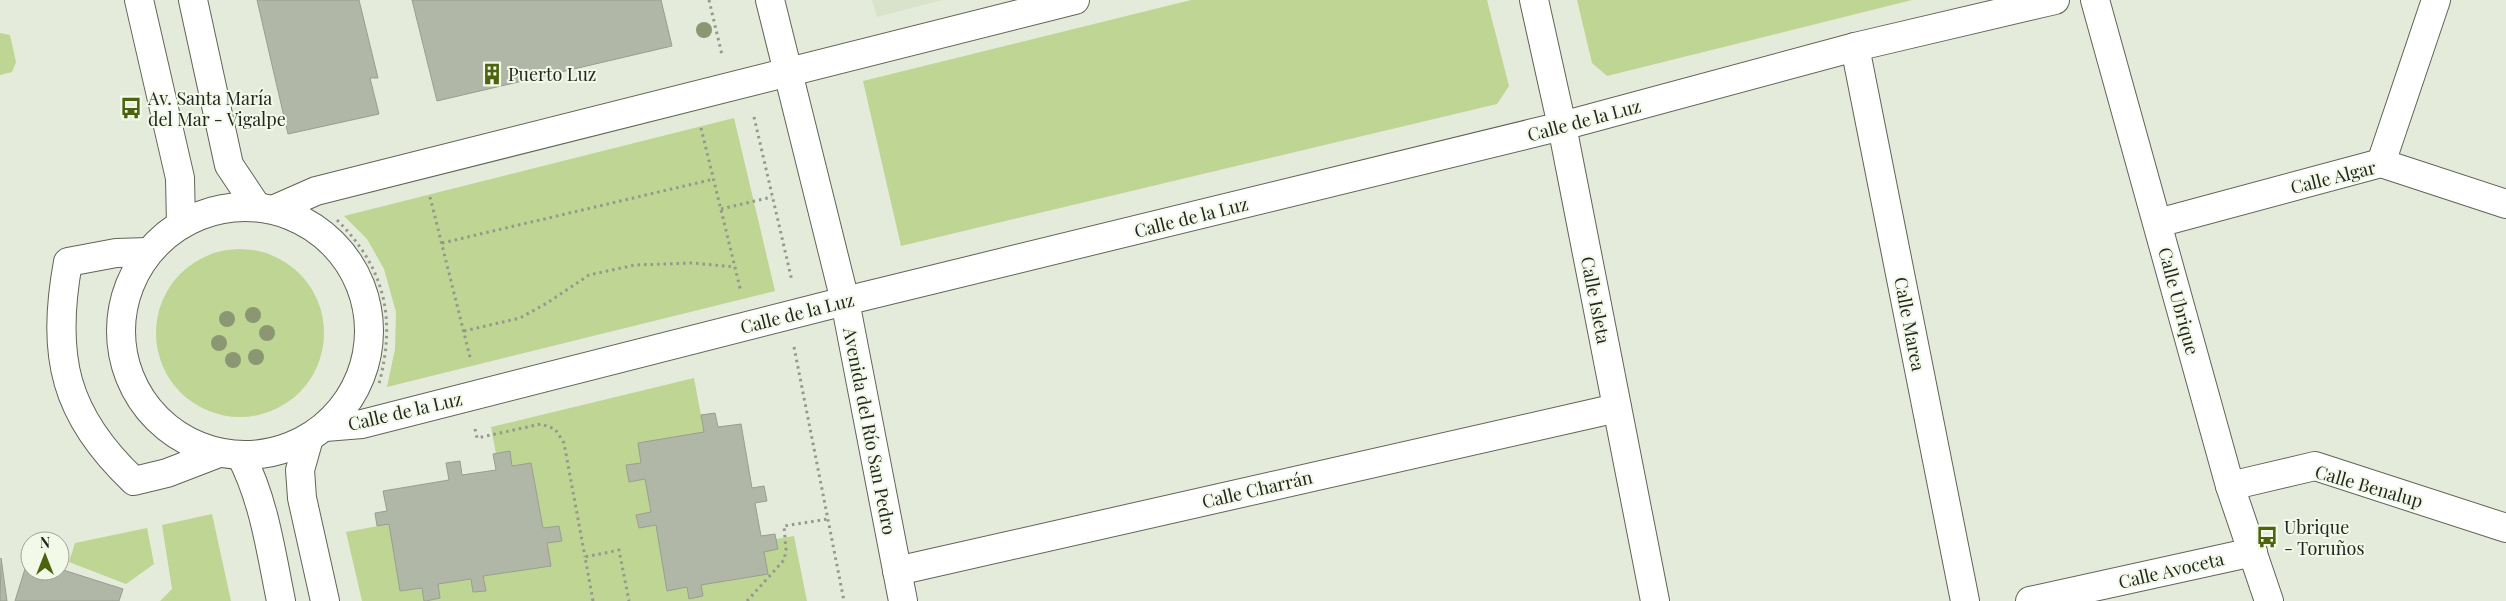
<svg xmlns="http://www.w3.org/2000/svg" width="2506" height="601" font-family="'Playfair Display',serif">
<style>
.built{fill:#d9e2cb}
.green{fill:#bed593}
.building{fill:#b1b7a7;stroke:#989e8f}
.lines{fill:none;stroke-linecap:round;stroke-linejoin:round}
.minor-casing{stroke:#5f6556;stroke-width:30}
.path{stroke:#94988d;stroke-width:3;stroke-dasharray:2.5 4;stroke-linecap:butt}
.minor{stroke:#fff;stroke-width:28}
.tree{fill:#8b9772}
.labels{text-anchor:middle;dominant-baseline:central;stroke-width:4;stroke-linejoin:round;paint-order:stroke}
.poi-label{font-size:18px;fill:#242721;stroke:#f2f9e8;text-anchor:start}
.street-label{font-size:18px;fill:#242721;stroke:#f2f9e8}
</style>
<rect width="100%" height="100%" fill="#e5ebdb"/>
<path class="built" d="M872,0H942L877,17Z"/>
<g class="green">
<path d="M1191,0H1487L1509,86L1497,104L901,246L863,81Z"/>
<path d="M1577,0H1912L1607,76L1592,63Z"/>
<path d="M0,33L10,35L16,62L12,72L0,75Z"/>
<path d="M734,118L775,291L387,387L395,349L396,312L384,269L367,239L344,216Z"/>
<circle cx="240" cy="333" r="84"/>
<path d="M694,378L704,432L639,443L641,463L627,465L629,482L645,479L651,512L636,515L639,528L656,525L667,590L687,587L690,599L703,596L701,585L767,574L764,552L776,539L794,536L807,601H426L439,598L438,584L471,579L473,592L485,591L483,576L550,566L547,543L562,540L559,526L543,528L531,463L512,466L496,454L491,427Z"/>
<path d="M212,514L231,601H160L172,589L162,525Z"/>
<path d="M389,524L400,591L422,588L424,601H362L346,532Z"/>
<path d="M147,528L154,564L126,584L69,562L75,543Z"/>
</g>
<g class="building">
<path d="M257,0H359L378,78H370L379,114L288,134Z"/>
<path d="M412,0H661L672,46L437,101Z"/>
<path d="M715,413L718,427L741,424L752,488L764,486L767,501L755,503L761,536L775,534L778,549L764,552L768,574L701,585L703,596L689,599L687,587L667,591L656,525L639,528L636,515L651,512L645,479L629,482L626,465L641,463L638,443L704,432L701,415Z"/>
<path d="M510,451L512,466L531,463L543,528L559,526L562,541L547,543L551,566L483,576L486,591L473,592L471,579L438,584L440,598L426,601H424L422,588L400,591L389,524L377,526L375,513L387,511L383,491L449,480L446,463L460,461L462,475L496,470L493,454Z"/>
<path d="M1,558L7,601H0Z"/>
<path d="M28,559L30,571L60,569L123,589L119,601H15Z"/>
</g>
<g class="lines">
<g class="minor-casing">
<g id="minor">
<path d="M139,0L180,178L181,224"/>
<path d="M193,0L229,165L257,207"/>
<path d="M770,0L845,301L903,601"/>
<path d="M1534,0L1562,126L1655,601"/>
<path d="M2095,0L2230,486L2269,601"/>
<path d="M1855,47L1965,601"/>
<path d="M2381,163L2436,0"/>
<circle cx="245" cy="331" r="124"/>
<path d="M275,209L316,191L1075,0"/>
<path d="M2158,223L2381,163L2506,204"/>
<path d="M148,252L116,253L68,262C51,356 64,415 134,481L167,473L219,453"/>
<path d="M325,427L362,424L845,301L1562,126L1855,47L2055,0"/>
<path d="M309,438L300,470L302,498L325,601"/>
<path d="M241,456C264,500 271,552 281,601"/>
<path d="M2230,486L2315,466L2506,528"/>
<path d="M897,571L1617,408"/>
<path d="M2030,601L2253,552"/>
</g>
</g>
<g class="path">
<path d="M709,0L722,55"/>
<path d="M754,117L792,281"/>
<path d="M701,128L741,292"/>
<path d="M430,197L471,361"/>
<path d="M721,209L772,197"/>
<path d="M337,220C386,269 396,319 379,384"/>
<path d="M442,243L714,179"/>
<path d="M464,331L520,318L547,303L589,275L635,265L693,263L735,267"/>
<path d="M794,347L844,601"/>
<path d="M475,429L477,438L541,424L555,429L564,443L585,557"/>
<path d="M593,601L585,557L619,550L629,601"/>
<path d="M747,601L784,560L786,550L784,526L828,519"/>
</g>
<use href="#minor" class="minor"/>
</g>
<g class="tree">
<circle cx="704" cy="30" r="8"/>
<circle cx="253" cy="315" r="8"/>
<circle cx="227" cy="319" r="8"/>
<circle cx="267" cy="333" r="8"/>
<circle cx="219" cy="343" r="8"/>
<circle cx="256" cy="357" r="8"/>
<circle cx="233" cy="360" r="8"/>
</g>
<defs>
<g id="building-bare" transform="scale(1.725)"><path d="M-4-6H4V6H1V3H-1V6H-4ZM-2.5-4.3h1.7v1.8h-1.7ZM.8-4.3h1.7v1.8H.8ZM-2.5-1h1.7V.8h-1.7ZM.8-1h1.7V.8H.8Z" fill="#4d6310" stroke="#f2f9e8" stroke-width="2.5" paint-order="stroke"/></g>
<g id="bus-bare" transform="scale(1.725)"><path d="M-5-6H5V4H4V6H2V4H-2V6H-4V4H-5ZM-3.5-4V0h7V-4ZM-3.5 1.2v1.5H-2V1.2ZM2 1.2v1.5H3.5V1.2Z" fill="#4d6310" stroke="#f2f9e8" stroke-width="2.5" paint-order="stroke"/></g>
</defs>
<g fill-rule="evenodd">
<use href="#building-bare" x="492" y="74"/>
<use href="#bus-bare" x="131" y="108"/>
<use href="#bus-bare" x="2267" y="537"/>
</g>
<g class="labels">
<g class="poi-label">
<text x="508" y="74">Puerto Luz</text>
<text x="148" y="98">Av. Santa María<tspan x="148" dy="21">del Mar - Vigalpe</tspan></text>
<text x="2284" y="527">Ubrique<tspan x="2284" dy="21">- Toruños</tspan></text>
</g>
<g class="street-label">
<text transform="translate(1584 120) rotate(-15)">Calle de la Luz</text>
<text transform="translate(2333 177) rotate(-14)">Calle Algar</text>
<text transform="translate(1191 217) rotate(-14)">Calle de la Luz</text>
<text transform="translate(1596 300) rotate(79)">Calle Isleta</text>
<text transform="translate(2179 301) rotate(75)">Calle Ubrique</text>
<text transform="translate(797 313) rotate(-14)">Calle de la Luz</text>
<text transform="translate(1910 324) rotate(79)">Calle Marea</text>
<text transform="translate(405 411) rotate(-13)">Calle de la Luz</text>
<text transform="translate(870 431) rotate(79)">Avenida del Río San Pedro</text>
<text transform="translate(2369 486) rotate(16)">Calle Benalup</text>
<text transform="translate(1257 489) rotate(-13)">Calle Charrán</text>
<text transform="translate(2171 570) rotate(-13)">Calle Avoceta</text>
</g>
</g>
<g transform="translate(45 556)"><circle r="24" fill="#f2f9e8" stroke="#a0a598"/>
<path d="M0-4L9 19L0 12L-9 19Z" fill="#4d6310"/>
<text y="-8" font-size="14" font-weight="bold" text-anchor="middle" fill="#242721">N</text>
</g>
</svg>
